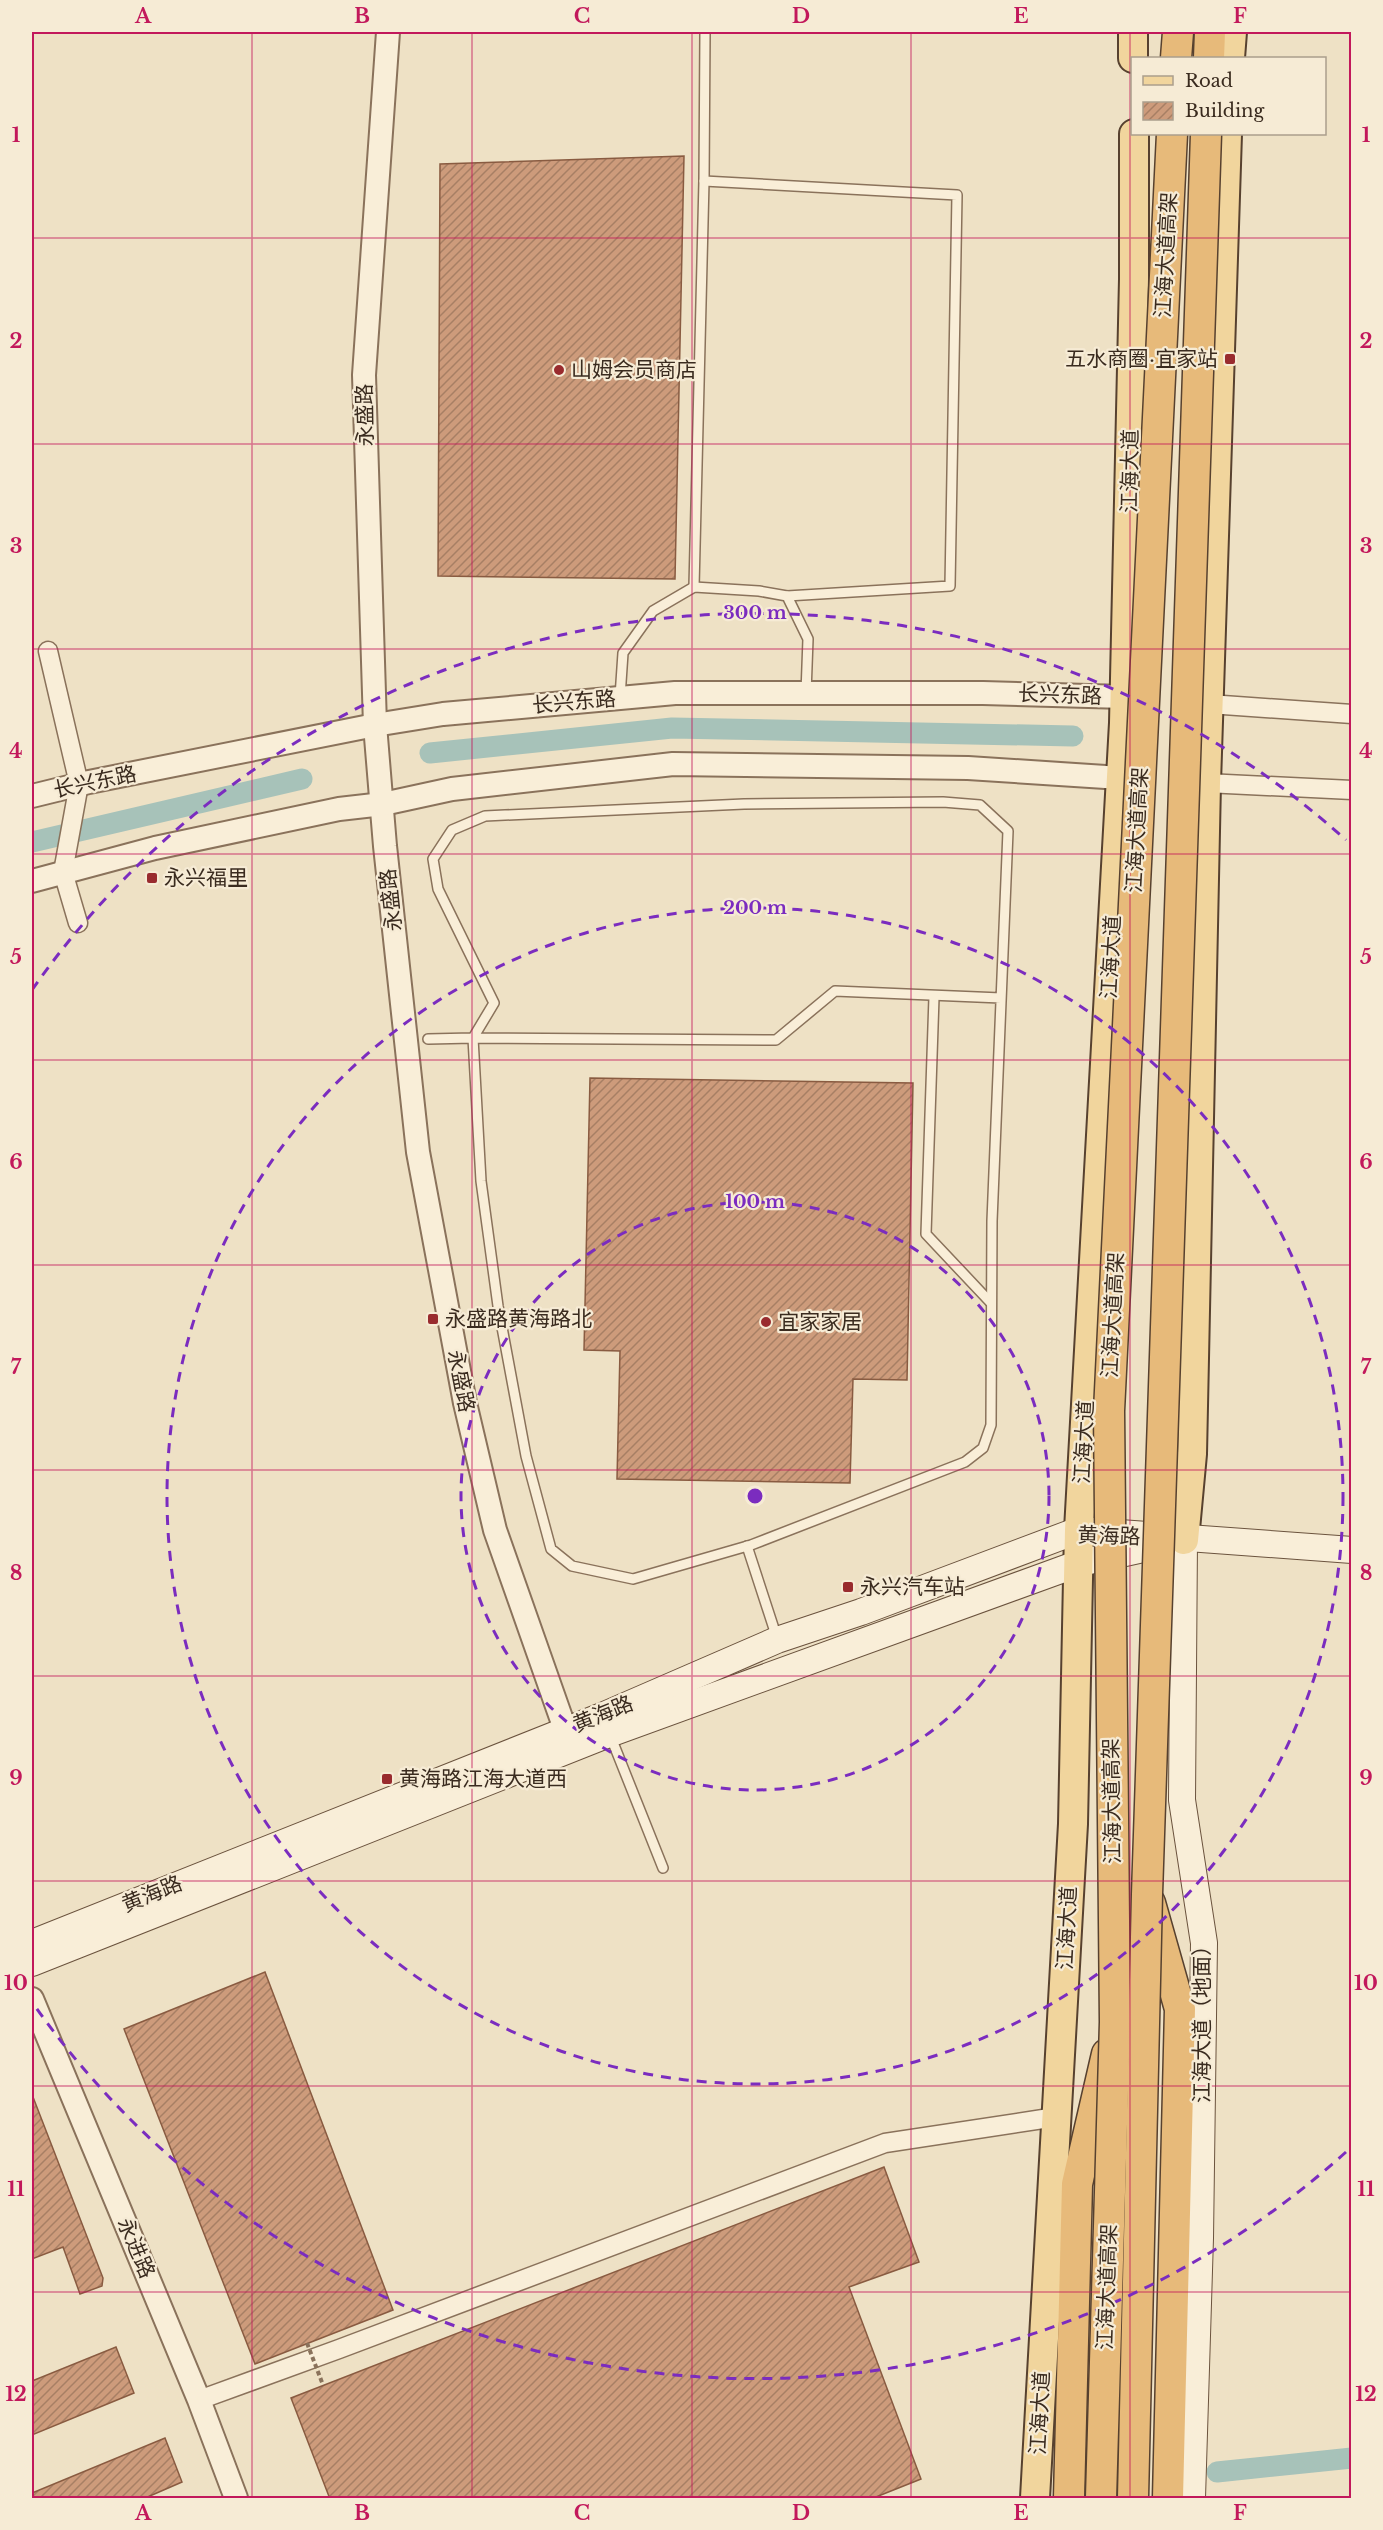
<svg xmlns="http://www.w3.org/2000/svg" width="1383" height="2530" font-family="'Libre Baskerville','Noto Sans SC',serif">
<style>
.lines{fill:none;stroke-linecap:round;stroke-linejoin:round}
.canal{stroke:#a7c2b9;stroke-width:21}
.building{fill:url(#building-hatch);stroke:#895b41;stroke-width:1.5}
.service-casing{stroke:#8a725b;stroke-width:12}
.minor-casing{stroke:#8a725b;stroke-width:21}
.tertiary-casing{stroke:#8a725b;stroke-width:26}
.secondary-casing{stroke:#6b533e;stroke-width:28}
.primary-casing{stroke:#57412f;stroke-width:32}
.trunk-casing{stroke:#57412f;stroke-width:33}
.service{stroke:#f9eed8;stroke-width:9}
.minor{stroke:#f9eed8;stroke-width:18}
.tertiary{stroke:#f9eed8;stroke-width:22}
.secondary{stroke:#f9eed8;stroke-width:26}
.primary{stroke:#f1d59d;stroke-width:28}
.trunk{stroke:#e7ba7a;stroke-width:30}
.trunk-bridge-casing{stroke:#57412f;stroke-width:33;stroke-linecap:butt}
.path-bridge{stroke:#8a725b;stroke-width:4;stroke-dasharray:4.5 3;stroke-linecap:butt}
.trunk-bridge{stroke:#e7ba7a;stroke-width:30}
.grid{fill:none;stroke:#c2185b;stroke-width:1.5;stroke-opacity:0.55}
.ring{fill:none;stroke:#7b2cbf;stroke-width:3;stroke-dasharray:10 8}
.poi-dot{fill:#992b2e;stroke:#f6ebd5;stroke-width:2}
.labels{text-anchor:middle;dominant-baseline:central;stroke-width:4.5;stroke-linejoin:round;paint-order:stroke}
.street-label{font-size:21px;fill:#3a2b1f;stroke:#f6ebd5}
.poi-label{font-size:21px;fill:#3a2b1f;stroke:#f6ebd5;text-anchor:start}
.centre{fill:#7b2cbf;stroke:#f6ebd5;stroke-width:3}
.ring-label{font-size:18px;text-anchor:middle;font-weight:bold;fill:#7b2cbf;stroke:#f6ebd5;stroke-width:4.5;stroke-linejoin:round;paint-order:stroke}
.neatline{fill:none;stroke:#c2185b;stroke-width:2}
.grid-label{font-size:20px;text-anchor:middle;font-weight:bold;fill:#c2185b}
</style>
<defs>
<pattern id="building-hatch" width="6" height="6" patternUnits="userSpaceOnUse" patternTransform="scale(1.5)"><rect width="6" height="6" fill="#cd9b7b"/><path d="M-1 1l2-2M0 6l6-6M5 7l2-2" fill="none" stroke="#a77f64"/></pattern>
</defs>
<rect width="100%" height="100%" fill="#eee1c5"/>
<g class="lines">
<g class="canal">
<path d="M430,753L672,728L1073,736"/>
<path d="M32,842L302,779"/>
<path d="M1217,2472L1352,2458"/>
</g>
</g>
<g class="building">
<path d="M684,156L675,579L438,576L440,164Z"/>
<path d="M590,1078L913,1083L907,1380L853,1379L850,1483L617,1479L620,1351L584,1350Z"/>
<path d="M265,1972L393,2310L255,2364L124,2029Z"/>
<path d="M33,2097L103,2278L102,2286L80,2294L63,2247L32,2259Z"/>
<path d="M884,2167L919,2262L849,2287L921,2479L871,2499H330L291,2398Z"/>
<path d="M116,2347L134,2393L32,2435V2381Z"/>
<path d="M165,2438L182,2482L143,2499H32V2493Z"/>
</g>
<g class="lines">
<g class="service-casing">
<g id="service">
<path d="M704,181L957,195L950,586L787,596"/>
<path d="M694,587L704,181L705,32"/>
<path d="M620,697L623,653L653,611L694,587L759,591L787,596L808,639L806,693"/>
<path d="M934,997L926,1234L991,1303"/>
<path d="M428,1039L473,1038L494,1003L438,889L433,859L452,830L485,816L744,804L943,802L980,805L1008,831L992,1221L991,1425L983,1448L965,1462L751,1545L633,1579L572,1566L551,1549L526,1456L498,1306L481,1181L473,1038L776,1040L835,991L1001,998"/>
<path d="M747,1546L777,1638"/>
<path d="M610,1735L663,1868"/>
</g>
</g>
<g class="minor-casing">
<g id="minor">
<path d="M48,651L79,784L63,872L78,923"/>
<path d="M1209,704L1352,714"/>
<path d="M1206,783L1352,790"/>
<path d="M199,2400L339,2349L885,2143L1056,2117"/>
</g>
</g>
<g class="tertiary-casing">
<g id="tertiary">
<path d="M388,32L364,375L375,725L385,846L418,1152L465,1403L495,1530L571,1746"/>
<path d="M32,796L89,782L375,725L443,714L675,693H983L1125,697"/>
<path d="M32,881L155,848L339,809L383,804L452,789L673,764L968,768L1121,778"/>
<path d="M32,1999L199,2400L236,2498"/>
</g>
</g>
<g class="secondary-casing">
<g id="secondary">
<path d="M1184,1540L1182,1800L1204,1943L1200,2238L1192,2498"/>
<path d="M32,1943L602,1716L777,1640L861,1612L1079,1530L1352,1550"/>
<path d="M32,1963L609,1734L1080,1563L1161,1545"/>
</g>
</g>
<g class="primary-casing">
<g id="primary">
<path d="M1133,32V58"/>
<path d="M1230,58L1232,32"/>
<path d="M1184,1540L1192,1454L1206,783L1227,134"/>
<path d="M1035,2498L1073,1824L1079,1530L1124,723L1134,279V134"/>
</g>
</g>
<g class="trunk-casing">
<g id="trunk">
<path d="M1176,58L1178,32"/>
<path d="M1209,58L1210,32"/>
<path d="M1150,1903L1180,2009L1168,2498"/>
<path d="M1069,2498L1077,2184L1107,2054"/>
</g>
</g>
<use href="#service" class="service"/>
<use href="#minor" class="minor"/>
<use href="#tertiary" class="tertiary"/>
<use href="#secondary" class="secondary"/>
<use href="#primary" class="primary"/>
<use href="#trunk" class="trunk"/>
<g class="trunk-bridge-casing">
<g id="trunk-bridge">
<path d="M1101,2498L1115,2022L1109,1411L1172,134"/>
<path d="M1133,2498L1147,1894L1206,134"/>
</g>
</g>
<path class="path-bridge" d="M307,2343L323,2385"/>
<use href="#trunk-bridge" class="trunk-bridge"/>
</g>
<path class="grid" d="M252,32V2498M472,32V2498M692,32V2498M911,32V2498M1130,32V2498M32,238H1352M32,444H1352M32,649H1352M32,854H1352M32,1060H1352M32,1265H1352M32,1470H1352M32,1676H1352M32,1881H1352M32,2086H1352M32,2292H1352"/>
<g class="ring">
<circle cx="755" cy="1496" r="294"/>
<circle cx="755" cy="1496" r="588"/>
<path d="M1346 2152A883 883 0 0 1 32 2002M32 990A883 883 0 0 1 1346 840"/>
</g>
<g class="poi-dot">
<rect x="1224" y="353" width="12" height="12" rx="3"/>
<circle cx="559" cy="370" r="6"/>
<rect x="146" y="872" width="12" height="12" rx="3"/>
<rect x="427" y="1313" width="12" height="12" rx="3"/>
<circle cx="766" cy="1322" r="6"/>
<rect x="842" y="1581" width="12" height="12" rx="3"/>
<rect x="381" y="1773" width="12" height="12" rx="3"/>
</g>
<g class="labels">
<g class="street-label">
<text transform="translate(1166 255) rotate(-87)">江海大道高架</text>
<text transform="translate(365 415) rotate(-91)">永盛路</text>
<text transform="translate(1130 471) rotate(-89)">江海大道</text>
<text transform="translate(1060 695) rotate(2)">长兴东路</text>
<text transform="translate(574 702) rotate(-5)">长兴东路</text>
<text transform="translate(95 782) rotate(-12)">长兴东路</text>
<text transform="translate(1137 830) rotate(-87)">江海大道高架</text>
<text transform="translate(391 900) rotate(-96)">永盛路</text>
<text transform="translate(1111 957) rotate(-87)">江海大道</text>
<text transform="translate(1113 1315) rotate(-87)">江海大道高架</text>
<text transform="translate(461 1381) rotate(79)">永盛路</text>
<text transform="translate(1084 1442) rotate(-87)">江海大道</text>
<text transform="translate(1109 1536) rotate(2)">黄海路</text>
<text transform="translate(603 1714) rotate(-22)">黄海路</text>
<text transform="translate(1112 1801) rotate(-91)">江海大道高架</text>
<text transform="translate(152 1894) rotate(-22)">黄海路</text>
<text transform="translate(1067 1928) rotate(-87)">江海大道</text>
<text transform="translate(1202 2019) rotate(-90)">江海大道（地面）</text>
<text transform="translate(136 2248) rotate(67)">永进路</text>
<text transform="translate(1107 2287) rotate(-88)">江海大道高架</text>
<text transform="translate(1040 2413) rotate(-87)">江海大道</text>
</g>
<g class="poi-label">
<text x="1218" y="359" text-anchor="end">五水商圈·宜家站</text>
<text x="571" y="370">山姆会员商店</text>
<text x="164" y="878">永兴福里</text>
<text x="445" y="1319">永盛路黄海路北</text>
<text x="778" y="1322">宜家家居</text>
<text x="860" y="1587">永兴汽车站</text>
<text x="399" y="1779">黄海路江海大道西</text>
</g>
</g>
<circle cx="755" cy="1496" r="9" class="centre"/>
<g class="ring-label">
<text x="755" y="619">300 m</text>
<text x="755" y="914">200 m</text>
<text x="755" y="1208">100 m</text>
</g>
<rect width="1383" height="2530" fill="none" stroke="#f6ebd5" stroke-width="66"/>
<rect x="1131" y="57" width="195" height="78" fill="#f6ebd5" stroke="#ab9e8c" stroke-width="1.5"/>
<rect x="1143" y="76" width="30" height="9" fill="#f1d59d" stroke="#ab9e8c" stroke-width="1.5"/>
<text x="1185" y="87" font-size="18" fill="#3a2b1f">Road</text>
<rect x="1143" y="102" width="30" height="18" fill="url(#building-hatch)" stroke="#ab9e8c" stroke-width="1.5"/>
<text x="1185" y="117" font-size="18" fill="#3a2b1f">Building</text>
<rect x="33" y="33" width="1317" height="2464" class="neatline"/>
<g class="grid-label">
<text x="143" y="23">A</text>
<text x="362" y="23">B</text>
<text x="582" y="23">C</text>
<text x="801" y="23">D</text>
<text x="1021" y="23">E</text>
<text x="1240" y="23">F</text>
<text x="16" y="142">1</text>
<text x="1366" y="142">1</text>
<text x="16" y="348">2</text>
<text x="1366" y="348">2</text>
<text x="16" y="553">3</text>
<text x="1366" y="553">3</text>
<text x="16" y="758">4</text>
<text x="1366" y="758">4</text>
<text x="16" y="964">5</text>
<text x="1366" y="964">5</text>
<text x="16" y="1169">6</text>
<text x="1366" y="1169">6</text>
<text x="16" y="1374">7</text>
<text x="1366" y="1374">7</text>
<text x="16" y="1580">8</text>
<text x="1366" y="1580">8</text>
<text x="16" y="1785">9</text>
<text x="1366" y="1785">9</text>
<text x="16" y="1990">10</text>
<text x="1366" y="1990">10</text>
<text x="16" y="2196">11</text>
<text x="1366" y="2196">11</text>
<text x="16" y="2401">12</text>
<text x="1366" y="2401">12</text>
<text x="143" y="2520">A</text>
<text x="362" y="2520">B</text>
<text x="582" y="2520">C</text>
<text x="801" y="2520">D</text>
<text x="1021" y="2520">E</text>
<text x="1240" y="2520">F</text>
</g>
</svg>
